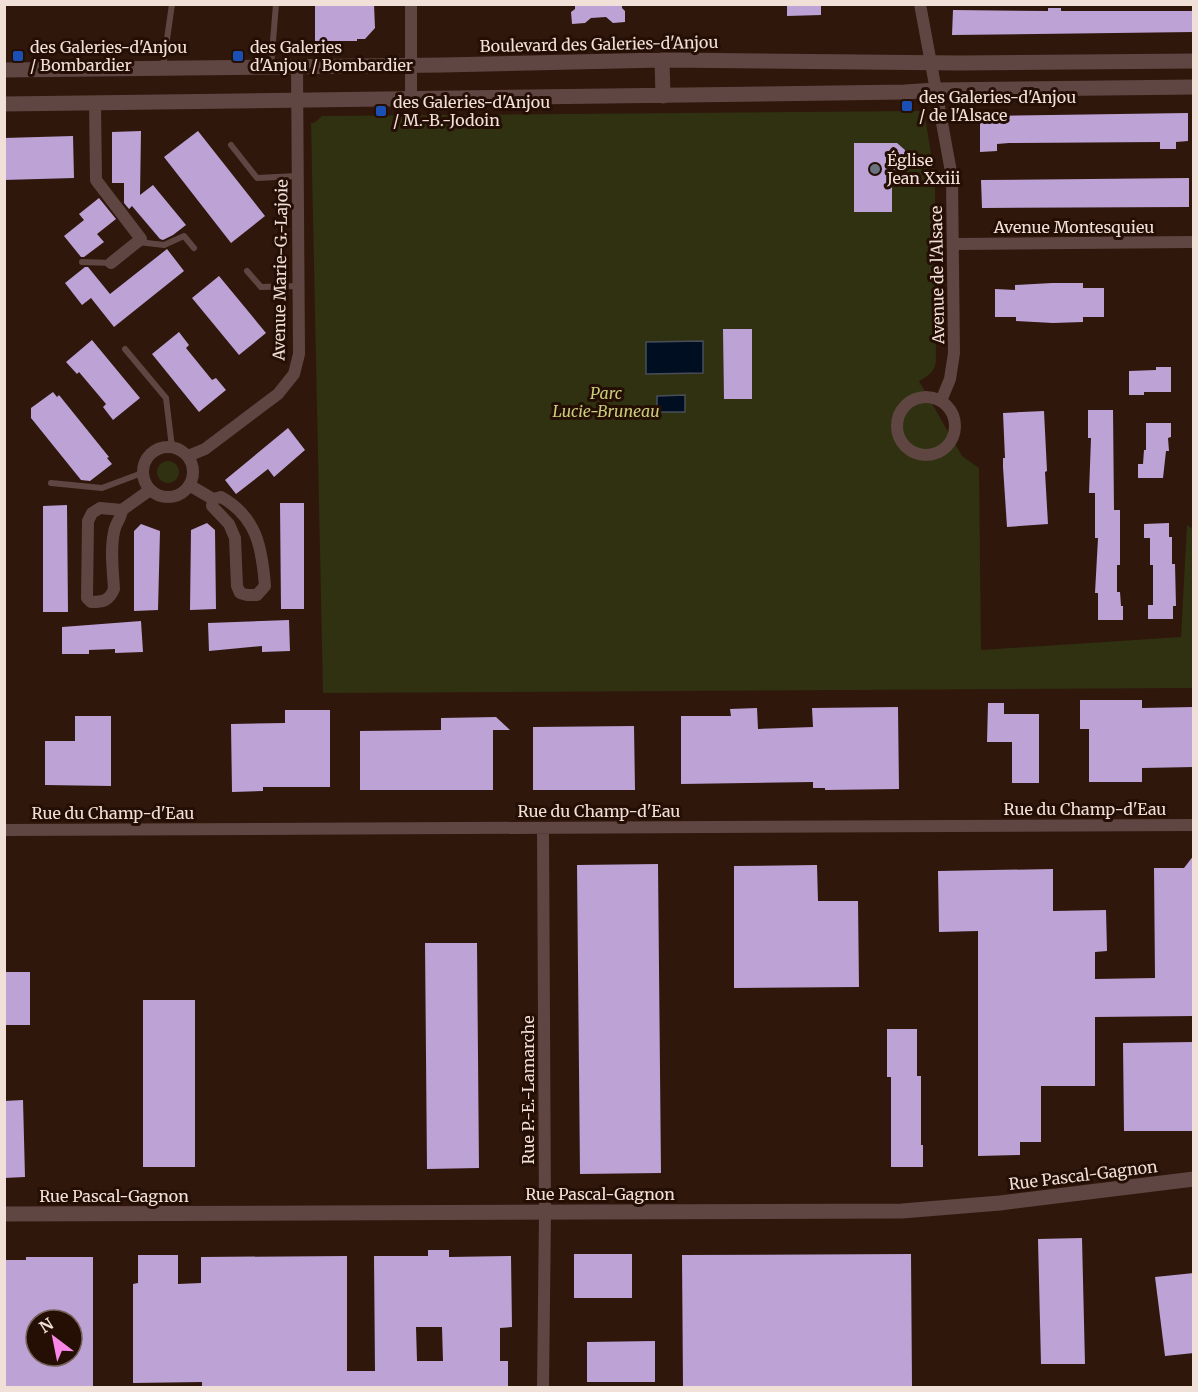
<svg xmlns="http://www.w3.org/2000/svg" width="1198" height="1392" font-family="Merriweather,serif">
<style>
.green{fill:#2f3111}
.water{fill:#000e21;stroke:#484d58;stroke-width:1.5}
.building{fill:#bda2d6;fill-rule:evenodd}
.lines{fill:none;stroke-linecap:round;stroke-linejoin:round}
.service{stroke:#5f4642;stroke-width:6}
.minor{stroke:#5f4642;stroke-width:12}
.tertiary{stroke:#5f4642;stroke-width:15}
.transit-dot{fill:#1a4fb4;stroke:#250e04;stroke-width:2}
.worship-dot{fill:#6b7280;stroke:#250e04;stroke-width:2}
.labels{text-anchor:middle;dominant-baseline:central;stroke-width:6;stroke-linejoin:round;paint-order:stroke}
.street-label{font-size:16px;fill:#f1e0d8;stroke:#250e04}
.poi-label{font-size:16px;fill:#f1e0d8;stroke:#250e04;text-anchor:start}
.park-label{font-size:16px;font-style:italic;fill:#c8ce79;stroke:#250e04}
</style>
<rect width="100%" height="100%" fill="#2f170c"/>
<path class="green" d="M920,111L925,117L935,177L936,361C935,372 928,376 919,381L962,456L979,468L981,650L1181,637L1187,525L1194,530L1193,688L323,693L311,123H314L322,116Z
M157 472a11 11 0 1 1 22 0a11 11 0 1 1-22 0Z"/>
<path class="water" d="M703,341V373L646,374V342Z
M685,395V412H657V396Z"/>
<path class="building" d="M315,4H374L375,28L365,39H357V41H315Z
M575,4H622V8L625,11V22L613,23L606,17L591,18L585,23L572,24L571,12L575,9Z
M787,4H821V15L787,16Z
M1048,8H1061V11H1194V32L952,35L953,10L1048,11Z
M1188,113V141L1176,142V149H1160V142L1009,143L997,144V151L980,152V116Z
M141,131L140,195L153,185L186,225L173,235L163,240L160,239L132,206L129,209L124,203V183H112V132Z
M198,131L265,216L231,243L164,157Z
M73,136L74,178L4,180V138Z
M854,143H897L905,150V157L895,165V178H892V212H854Z
M1189,178V207L982,208L981,180Z
M99,198L116,219L97,234L104,242L84,257H81L64,236L84,220L79,214Z
M167,249L184,271L114,327L91,298L82,305L65,283L85,267H88L110,294Z
M219,276L266,333L239,355L192,298Z
M1052,283H1083V288H1104V317H1083V322L1053,323L1016,321V317H995V289L1015,290V285Z
M723,329H752V399H724Z
M179,332L189,345L186,348L212,380L216,378L226,390L199,412L152,354Z
M92,340L140,398L113,420L103,407L106,404L79,372L77,374L66,362Z
M1156,367H1171V392H1144V395H1129V371L1156,370Z
M53,392L57,397L59,395L109,457L107,458L112,464L90,481L81,480L31,418V408Z
M1088,410H1113L1114,510H1120V565H1117V592H1120L1121,606H1123V620H1098V593H1095L1098,538H1095V493H1089L1091,438H1088Z
M1044,411L1047,471L1045,472L1048,524L1007,527L1003,467V458H1005L1003,413Z
M1146,423H1171V437L1168,438L1169,451H1166L1163,478H1138V464H1143L1144,450H1146Z
M288,428L305,450L274,477L268,469L236,494L225,480Z
M280,503H304V609H281Z
M67,505L68,612H43V506Z
M207,523L215,530L216,609L190,610L191,530Z
M1169,523V537H1172V564H1175L1176,606H1173V619H1148V605H1153V565H1150V538H1144V524Z
M141,524L160,531L158,610L134,611V531Z
M289,620L290,651L262,652V646L209,651L208,623Z
M141,621L143,652L115,653V649L89,650V654H62V627Z
M1080,700H1142V708L1194,707V767L1142,768V782H1089V729H1080Z
M988,703H1004V714H1039V783H1012V742H987Z
M898,707L899,789L825,790V788H813V782L681,784V716H731L730,709L757,708L758,729L813,727L812,708Z
M285,710H330V787H263V791L232,792L231,724L285,723Z
M75,716H111V786L45,785V741H75Z
M496,717L510,730H493V790H360V731L441,730V718Z
M634,726L635,790H533V727Z
M1194,855V1016L1095,1017V1086H1041V1142H1020V1155L978,1156V931L939,932L938,871L1053,869V911L1106,910L1107,951L1095,952V979L1155,978L1154,868H1184Z
M658,864L661,1173L580,1174L577,865Z
M817,865L818,901H858L859,987L734,988V866Z
M425,943H477L479,1168L427,1169Z
M4,972H30V1025H4Z
M143,1000H195V1167H143Z
M887,1029H917V1076H921V1145H923V1167H891V1077H887Z
M1194,1042V1131H1124L1123,1043Z
M23,1100L25,1177L4,1178V1101Z
M1082,1238L1085,1364H1041L1038,1239Z
M428,1250H449V1257L511,1256L512,1327L500,1328V1361H508V1388H202V1382L133,1383V1284L138,1283V1255H178V1284L201,1283V1257L347,1256V1371H375L374,1256H428ZM416,1327H442L443,1361H417Z
M574,1254H632V1298H574Z
M911,1254L912,1386L683,1388L682,1255Z
M26,1257H93V1388H4V1260H26ZM36,1320H72V1356H36Z
M1194,1273V1353L1165,1356L1155,1277Z
M655,1341V1382H587V1342Z"/>
<g class="lines">
<path class="service" d="M271,66L276,4
M163,67L172,4
M231,145L257,178L297,176
M138,242L164,245L184,236L194,248
M82,262L111,263
M247,271L261,287L298,286
M125,349L166,398L172,447
M51,483L102,488L142,473"/>
<path class="minor" d="M920,4L952,177L954,353L950,379L941,401
M411,98V4
M95,102L96,180L141,239L111,263
M954,244L1194,242
M897 426a29 29 0 1 1 58 0a29 29 0 1 1-58 0Z
M143 472a25 25 0 1 1 50 0a25 25 0 1 1-50 0Z
M188,456L205,449L278,394L294,374L299,354L297,66
M189,485L213,499
M221,497C257,517 262,548 265,586L257,595H247L240,593L237,586L235,538L229,524L212,506L213,499Z
M122,510L100,508L92,513L88,521L87,598L91,602C103,602 109,601 114,589C113,571 110,550 114,532C115,524 121,519 122,510L150,490
M543,828L545,1213L543,1388
M4,830L1194,825"/>
<path class="tertiary" d="M662,60L663,96
M4,70L443,65L662,60L959,63L1194,61
M4,104L905,92L936,90L1194,87
M4,1214L902,1211L1000,1203L1194,1179"/>
</g>
<g class="transit-dot">
<rect x="12" y="50" width="12" height="12" rx="3"/>
<rect x="232" y="50" width="12" height="12" rx="3"/>
<rect x="901" y="100" width="12" height="12" rx="3"/>
<rect x="375" y="105" width="12" height="12" rx="3"/>
</g>
<circle class="worship-dot" cx="875" cy="169" r="6"/>
<g class="labels">
<g class="street-label">
<text transform="translate(599 44) rotate(-1)">Boulevard des Galeries-d'Anjou</text>
<text x="1074" y="227">Avenue Montesquieu</text>
<text transform="translate(280 270) rotate(-89)">Avenue Marie-G.-Lajoie</text>
<text transform="translate(937 275) rotate(-91)">Avenue de l'Alsace</text>
<text x="1085" y="809">Rue du Champ-d'Eau</text>
<text x="599" y="811">Rue du Champ-d'Eau</text>
<text x="113" y="813">Rue du Champ-d'Eau</text>
<text transform="translate(528 1090) rotate(-90)">Rue P.-E.-Lamarche</text>
<text transform="translate(1083 1175) rotate(-7)">Rue Pascal-Gagnon</text>
<text x="600" y="1194">Rue Pascal-Gagnon</text>
<text x="114" y="1196">Rue Pascal-Gagnon</text>
</g>
<g class="poi-label">
<text x="30" y="47">des Galeries-d'Anjou<tspan x="30" dy="18">/ Bombardier</tspan></text>
<text x="250" y="47">des Galeries<tspan x="250" dy="18">d'Anjou / Bombardier</tspan></text>
<text x="919" y="97">des Galeries-d'Anjou<tspan x="919" dy="18">/ de l'Alsace</tspan></text>
<text x="393" y="102">des Galeries-d'Anjou<tspan x="393" dy="18">/ M.-B.-Jodoin</tspan></text>
<text x="887" y="160">Église<tspan x="887" dy="18">Jean Xxiii</tspan></text>
</g>
<g class="park-label">
<text x="606" y="393">Parc<tspan x="606" dy="18">Lucie-Bruneau</tspan></text>
</g>
</g>
<rect width="1198" height="1392" fill="none" stroke="#f1e0d8" stroke-width="12"/>
<g transform="translate(54 1338) rotate(328)"><circle r="28" fill="#250e04" stroke="#776259" stroke-width="1.5"/>
<path d="M0-4.5L10 22L0 15L-10 22Z" fill="#f987e8"/>
<text y="-9" font-size="16" font-weight="bold" text-anchor="middle" fill="#f1e0d8">N</text>
</g>
</svg>
